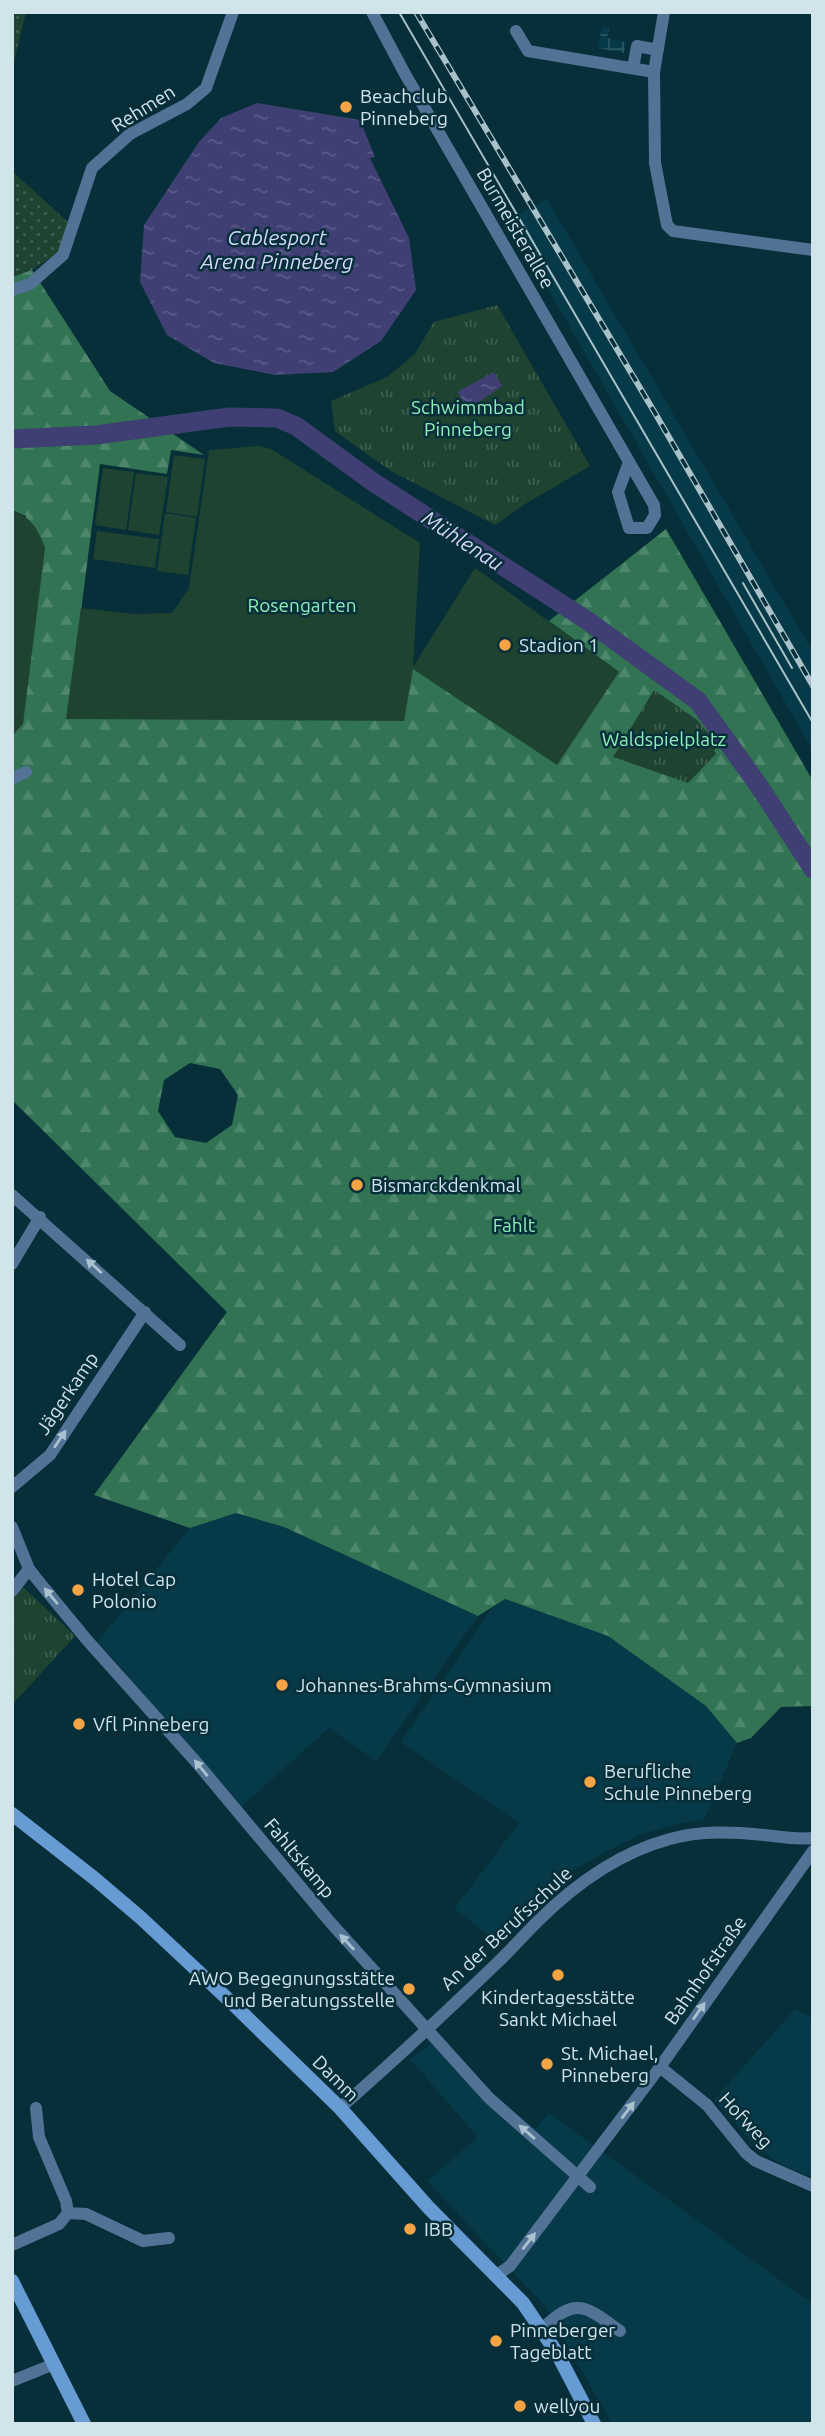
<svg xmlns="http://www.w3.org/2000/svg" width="825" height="2436" font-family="Ubuntu,sans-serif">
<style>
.built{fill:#063a48}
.industrial{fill:url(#industrial-grid)}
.grass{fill:url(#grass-dots)}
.forest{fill:url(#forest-firs);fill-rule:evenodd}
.park{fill:url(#park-tufts)}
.garden{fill:#1e4330}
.water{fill:url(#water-ripples)}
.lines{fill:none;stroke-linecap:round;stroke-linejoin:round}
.river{stroke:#3f3f73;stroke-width:19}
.street{stroke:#527395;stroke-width:12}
.secondary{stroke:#679bd3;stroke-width:14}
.tram{stroke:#a9c1c8;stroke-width:2}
.rail-casing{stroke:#a9c1c8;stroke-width:6}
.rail{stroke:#072f3a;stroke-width:3.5;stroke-dasharray:10;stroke-linecap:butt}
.oneway{fill:#aac2d0}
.poi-dot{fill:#f4a444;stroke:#072f3a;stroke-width:2.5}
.labels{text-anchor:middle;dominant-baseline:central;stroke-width:5;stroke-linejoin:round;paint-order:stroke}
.poi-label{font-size:19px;fill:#d0e4ea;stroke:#072f3a;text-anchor:start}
.street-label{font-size:19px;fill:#d0e4ea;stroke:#072f3a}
.park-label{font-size:19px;fill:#8dedb9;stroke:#072f3a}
.water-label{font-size:21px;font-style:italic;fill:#d4d7f9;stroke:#072f3a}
</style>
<defs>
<pattern id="industrial-grid" width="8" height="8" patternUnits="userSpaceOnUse" patternTransform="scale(1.75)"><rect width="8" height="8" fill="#063a48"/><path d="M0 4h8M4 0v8" fill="none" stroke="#295663"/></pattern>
<pattern id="grass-dots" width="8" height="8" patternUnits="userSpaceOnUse" patternTransform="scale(1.75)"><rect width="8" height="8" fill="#1e4330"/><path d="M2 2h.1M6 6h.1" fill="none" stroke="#3e5e4e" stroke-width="1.8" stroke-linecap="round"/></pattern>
<pattern id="forest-firs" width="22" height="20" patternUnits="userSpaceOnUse" patternTransform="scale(1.75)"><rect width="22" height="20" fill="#317352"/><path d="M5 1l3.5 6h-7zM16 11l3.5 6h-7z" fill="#4e876b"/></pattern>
<pattern id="park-tufts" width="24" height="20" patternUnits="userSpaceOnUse" patternTransform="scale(1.75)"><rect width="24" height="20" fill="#1e4330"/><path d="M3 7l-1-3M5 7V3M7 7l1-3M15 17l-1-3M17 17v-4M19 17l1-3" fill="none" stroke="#3e5e4e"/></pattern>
<pattern id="water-ripples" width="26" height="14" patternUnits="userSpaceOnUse" patternTransform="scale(1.75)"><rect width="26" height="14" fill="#3f3f73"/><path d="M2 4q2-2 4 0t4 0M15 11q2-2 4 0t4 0" fill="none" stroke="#5a5b87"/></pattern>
</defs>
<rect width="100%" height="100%" fill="#072f3a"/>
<path class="built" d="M547,199L813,652V751L508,219Z
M236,1513L284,1527L478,1616L376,1761L329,1728L240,1808L98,1641L190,1528Z
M505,1599L608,1636L706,1706L737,1743L704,1820L678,1824L642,1834L605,1852L556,1880L529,1907L498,1942L454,1909L519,1823L401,1742L493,1606Z
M795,2009L813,2018V2177L784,2166L757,2148L714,2100Z
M442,2036L489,2090L535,2129L549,2113L806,2299L813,2301V2424H612L546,2307L427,2181L478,2137L410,2059Z"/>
<path class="industrial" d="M602,27L609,28L607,38L626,42L624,53L598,48Z"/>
<path class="grass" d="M12,12H26L12,70Z
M12,171L69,223L58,253L32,270L12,277Z"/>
<path class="forest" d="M32,270L110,391L204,455L171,450L167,474L100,464L67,719H135L413,668L619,672L549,621L666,529L813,781V1706L781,1707L751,1738L737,1743L706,1706L608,1636L505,1599L478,1616L284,1527L236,1513L190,1528L94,1495L227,1312L12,1100V736L14,734L26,516L12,510V277ZM190,1063L220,1069L238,1095L232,1125L206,1143L175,1137L158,1111L164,1080Z"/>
<path class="park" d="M497,305L590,466L525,504L495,525L391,471L335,431L331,401L387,377L414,355L434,322Z
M654,690L696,719L718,744L714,750L716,754L688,783L613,757Z
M22,1586L75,1636L12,1705V1599Z"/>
<path class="garden" d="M259,446L271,449L420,543L413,667L475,568L619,672L557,765L413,669L404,721L66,719L81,608L134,614L172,613L189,588L209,450Z
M174,455L205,459L197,517L166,512Z
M103,468L134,472L126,530L95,525Z
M136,473L168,477L159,535L128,530Z
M12,510C32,518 38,529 45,548L23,724L12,736Z
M165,513L196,518L188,575L157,571Z
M97,531L159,539L155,568L93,559Z"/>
<path class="water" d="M257,103L360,120L375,157L370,158L409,238L416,290L381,341L333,372L275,375L214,363L167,335L140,282L144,225L199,142L221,118Z
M494,372L502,386L479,402L476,409L469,410L457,392Z"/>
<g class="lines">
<path class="river" d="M12,439L96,435L229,417L277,418L296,426L373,482L588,621L698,701L759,786L813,869"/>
<path class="street" d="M372,12L405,74L654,505L655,515L647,528H629L618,492L629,462
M516,31L528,51L654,72L655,163L667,225L673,231L813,250
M633,68L637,46L658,50
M654,72L664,12
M12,290L30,284L63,255L92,168L130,134L187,104L206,88L233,12
M12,779L26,772
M12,1195L180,1345
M12,1264L40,1217
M12,1487L50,1455L145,1312
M12,1527L29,1569L36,1578L87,1640L197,1763L330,1922L489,2098L590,2187
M12,1591L29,1569
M660,2067L707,2105L746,2153L756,2161L813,2186
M340,2108C393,2062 445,2013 496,1964C510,1951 523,1936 537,1922C575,1884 618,1853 670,1839C701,1830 734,1832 765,1835C781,1837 797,1840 813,1838
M68,2213L86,2214L143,2241L169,2238
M12,2245L59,2224L68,2213L66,2201L39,2137L36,2108
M497,2275L510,2266L660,2067L813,1851
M542,2329C576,2296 585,2306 620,2331
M12,2381L54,2364"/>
<path class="secondary" d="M12,1814L94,1878L141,1918L232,2003L340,2108L428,2207L523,2303L557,2353L594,2424
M12,2281L84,2424"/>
<path class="tram" d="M399,12L813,723
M743,583L792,668"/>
<g class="rail-casing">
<path id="rail" d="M416,12L655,413L813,686"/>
</g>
<use href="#rail" class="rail"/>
</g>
<defs><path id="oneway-solid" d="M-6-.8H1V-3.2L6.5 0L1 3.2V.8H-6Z" transform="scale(1.75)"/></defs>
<g class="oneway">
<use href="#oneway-solid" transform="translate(94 1266) rotate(-138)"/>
<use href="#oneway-solid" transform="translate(60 1439) rotate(-56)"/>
<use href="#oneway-solid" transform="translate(51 1596) rotate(-130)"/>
<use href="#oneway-solid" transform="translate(201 1768) rotate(-129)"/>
<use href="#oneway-solid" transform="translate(347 1942) rotate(-133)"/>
<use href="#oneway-solid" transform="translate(699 2011) rotate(-55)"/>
<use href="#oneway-solid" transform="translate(628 2110) rotate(-53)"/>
<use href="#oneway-solid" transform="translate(527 2132) rotate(-139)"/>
<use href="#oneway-solid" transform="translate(529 2241) rotate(-52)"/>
</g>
<g class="poi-dot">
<circle cx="346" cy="107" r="7"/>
<circle cx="505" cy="645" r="7"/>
<circle cx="357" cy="1185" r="7"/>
<circle cx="78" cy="1590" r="7"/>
<circle cx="282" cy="1685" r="7"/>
<circle cx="79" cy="1724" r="7"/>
<circle cx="590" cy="1782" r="7"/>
<circle cx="558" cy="1975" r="7"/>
<circle cx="409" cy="1989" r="7"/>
<circle cx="547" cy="2064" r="7"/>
<circle cx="410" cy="2229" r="7"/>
<circle cx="496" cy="2341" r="7"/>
<circle cx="520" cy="2406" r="7"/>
</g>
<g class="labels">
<g class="poi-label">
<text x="360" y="96">Beachclub<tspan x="360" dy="22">Pinneberg</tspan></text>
<text x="519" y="645">Stadion 1</text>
<text x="371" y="1185">Bismarckdenkmal</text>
<text x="92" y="1579">Hotel Cap<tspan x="92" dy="22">Polonio</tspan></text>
<text x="296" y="1685">Johannes-Brahms-Gymnasium</text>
<text x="93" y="1724">Vfl Pinneberg</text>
<text x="604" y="1771">Berufliche<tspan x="604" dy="22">Schule Pinneberg</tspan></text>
<text x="395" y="1978" text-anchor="end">AWO Begegnungsstätte<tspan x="395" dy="22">und Beratungsstelle</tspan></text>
<text x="558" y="1997" text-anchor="middle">Kindertagesstätte<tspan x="558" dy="22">Sankt Michael</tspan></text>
<text x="561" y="2053">St. Michael,<tspan x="561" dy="22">Pinneberg</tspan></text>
<text x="424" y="2229">IBB</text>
<text x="510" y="2330">Pinneberger<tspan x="510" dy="22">Tageblatt</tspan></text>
<text x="534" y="2406">wellyou</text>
</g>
<g class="street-label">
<text transform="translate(143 108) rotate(-32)">Rehmen</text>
<text transform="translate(516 228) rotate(60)">Burmeisterallee</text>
<text transform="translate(67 1393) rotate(-56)">Jägerkamp</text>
<text transform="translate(300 1858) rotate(50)">Fahltskamp</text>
<text transform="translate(506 1928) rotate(-43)">An der Berufsschule</text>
<text transform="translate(705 1970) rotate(-55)">Bahnhofstraße</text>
<text transform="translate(336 2078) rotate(45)">Damm</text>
<text transform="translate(746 2120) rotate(47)">Hofweg</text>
</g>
<g class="park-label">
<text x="468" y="407">Schwimmbad<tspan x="468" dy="22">Pinneberg</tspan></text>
<text x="302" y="605">Rosengarten</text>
<text x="664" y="739">Waldspielplatz</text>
<text x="514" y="1225">Fahlt</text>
</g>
<g class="water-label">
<text x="277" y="237">Cablesport<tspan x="277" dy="24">Arena Pinneberg</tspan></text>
<text transform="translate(463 540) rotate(33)">Mühlenau</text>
</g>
</g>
<rect width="825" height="2436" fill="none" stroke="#d0e4ea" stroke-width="28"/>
</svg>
